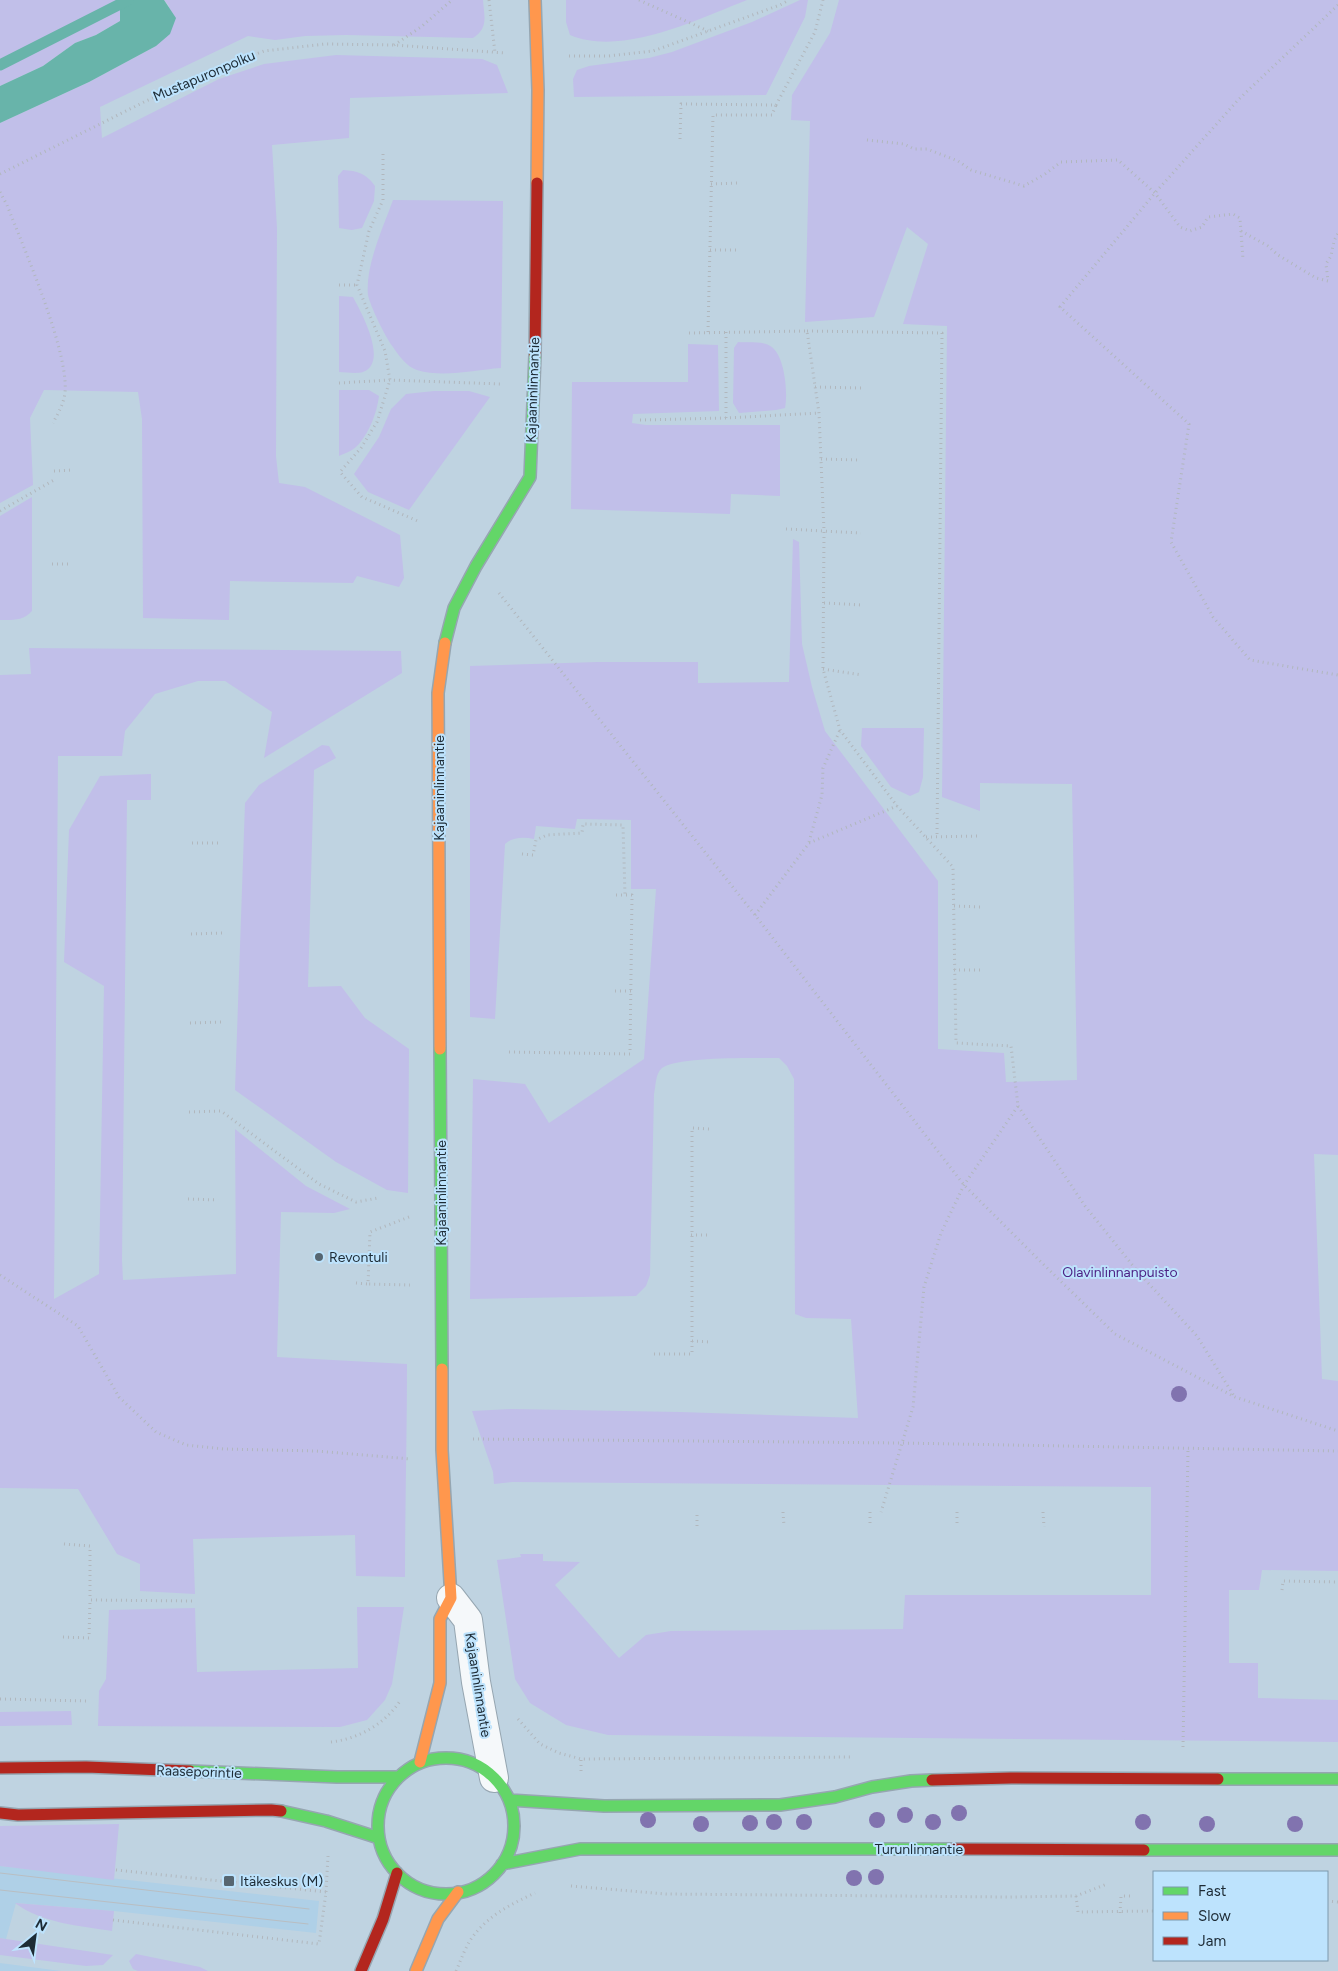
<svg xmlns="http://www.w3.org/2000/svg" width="1338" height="1971" font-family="Figtree,sans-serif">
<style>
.built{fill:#afd0e7}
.green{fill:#c1bfe9}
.water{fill:#68b4aa}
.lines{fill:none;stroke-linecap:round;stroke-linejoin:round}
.stream{stroke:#68b4aa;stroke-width:11}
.street-casing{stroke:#96a6b1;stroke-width:30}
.fast-casing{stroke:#96a6b1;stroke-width:14}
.slow-casing{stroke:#96a6b1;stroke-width:14}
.jam-casing{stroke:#96a6b1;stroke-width:14}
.path{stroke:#b1b7bd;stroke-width:3;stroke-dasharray:1 4;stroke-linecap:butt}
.street{stroke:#f5f8fa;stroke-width:28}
.fast{stroke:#63d668;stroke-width:11}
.slow{stroke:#ff974d;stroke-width:11}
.jam{stroke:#b3261e;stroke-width:11}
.tram{stroke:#b9bec2;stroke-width:1}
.tree{fill:#8173af}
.poi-dot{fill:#566671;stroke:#bde3fd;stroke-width:2}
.labels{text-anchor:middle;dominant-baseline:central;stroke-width:4;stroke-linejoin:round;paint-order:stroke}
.street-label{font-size:14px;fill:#1d2b35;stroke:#bde3fd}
.poi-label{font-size:14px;fill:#1d2b35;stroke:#bde3fd;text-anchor:start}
.park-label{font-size:14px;fill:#4e2486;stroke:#bde3fd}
</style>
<rect width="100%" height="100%" fill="#bfd3e1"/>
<path class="built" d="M0,1866L319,1901L316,1933L114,1911L16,1903L6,1939L0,1938Z
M0,1963L61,1971H0Z"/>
<path class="green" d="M0,0H128L121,5L120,21L96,35L75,43L43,66L0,86Z
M164,0H483C484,16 489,28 473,38L346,35L305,36L275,40L248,36L100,107L102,138L219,79L264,64L336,55L482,59L497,65L508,93L350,98L349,138L272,145L277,228L276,456L279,483L305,487L400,535L404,578L399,587L357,576L353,583L230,581L229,620L143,618L142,419L138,392L44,390L30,418L33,485L0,503V123L89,82L156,46L169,6Z
M566,0H747C698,19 622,57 570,35L566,22Z
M800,0H808L805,17L766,95L574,97L573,79L577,70L589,66L649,58L672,52L752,22Z
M839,0H1338V1155L1314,1154L1322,1379L1338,1381V1571L1262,1570L1259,1590H1229V1663H1258V1698L1338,1700V1742L608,1735L566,1725L530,1703L515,1679L497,1560L521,1557L520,1554H543V1561L580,1562L555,1585L619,1658L646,1635L671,1631L903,1629L905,1595H1151V1487L512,1482L494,1484L493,1472L472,1411L512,1409L680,1412L858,1418L851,1319L806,1318L795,1314L794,1079L787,1066L779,1058C757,1058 678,1056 662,1068C655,1074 656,1086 654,1094L650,1275L646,1286L636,1296L470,1299L473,1079L525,1084L549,1123L644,1059L656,889H631V820L577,819L575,829L536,826L534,839C523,837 513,837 505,844L495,1019L470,1017V666L598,662H698V683L789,682L793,539L799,542L802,644L812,687L825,731L938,881V1049L1004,1053L1006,1082L1077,1080L1072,784L980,783V811L942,797L947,326L903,324L928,244L907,227L874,317L805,322L810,121L791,120L792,95L830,33Z
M343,170C357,171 366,173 375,186L374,201L362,228L352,230L339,228L338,176Z
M393,200L503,201L501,368C474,370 443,378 417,370C407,367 399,356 393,347C386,338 370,306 368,295C365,266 383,228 393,200Z
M339,296L353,297C361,312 389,362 363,372C356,374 346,372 339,372Z
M738,342C748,343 765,340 773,348C785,359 788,393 785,408L776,410L739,413L733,403L734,348Z
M688,344L718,345L719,411L633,414L632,423L646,425H780V496L731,494L730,514L571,509L572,382H688Z
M339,390H369L379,396C377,412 370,431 359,444C354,450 346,453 339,456Z
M434,391H469L490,397L409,510L368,492L354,474L379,437L391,409L406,394Z
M32,497V611C23,621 13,620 0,620V516Z
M29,648L401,651L402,673L264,758L272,712L225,681H198L155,694L125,731L122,756H58L54,1299L99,1274L104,986L64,962L69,830L100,776L151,774V800H127L122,1260L123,1280L236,1274L235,1129L306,1186L350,1209L334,1213L281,1212L277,1357L407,1364C407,1435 405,1506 405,1577L356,1576L355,1535L193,1539L195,1594L140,1591V1564L117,1554L78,1489L0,1488V675L31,674Z
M862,728H924L923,777L919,792L910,796L891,787L861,746Z
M322,745L329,746L336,758L314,770L308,987L341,986L365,1018L409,1049L408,1193L387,1190L336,1162L235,1090L245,803L259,785Z
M357,1607H404L392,1684L385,1700L367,1720L340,1727L98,1726L99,1691L106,1679L109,1610L195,1608L197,1672L358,1668Z
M71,1711L72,1725L0,1726V1712Z
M119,1824L114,1880L0,1866V1826Z
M15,1903L114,1911L112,1931C80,1926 41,1923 15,1903Z
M0,1938L6,1939L113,1955L103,1965L86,1966L0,1955Z
M136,1954L200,1967L208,1971H138L133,1969L129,1961Z"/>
<path class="water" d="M128,0H164L176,18L170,34L156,46L89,82L0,123V86L43,66L75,43L96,35L120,21V5Z"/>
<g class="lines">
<path class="stream" d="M0,65L128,0"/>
<g class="street-casing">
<path id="street" d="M451,1598L468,1620L476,1682L494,1778"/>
</g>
<g class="fast-casing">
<path id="fast" d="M445,643L454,608L476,566L530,477L535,355
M440,1049L442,1369
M378 1826a68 68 0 1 1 136 0a68 68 0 1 1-136 0Z
M190,1771L337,1777H398
M1218,1779H1338
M509,1800L604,1806L780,1805L835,1797L872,1787L911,1781L932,1780
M281,1811L326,1821L379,1838
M1144,1850H1338
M502,1864L580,1849H950"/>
</g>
<g class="slow-casing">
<path id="slow" d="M535,0L538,90L537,183
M440,1049L438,693L445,643
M420,1762L440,1683V1619L451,1598L442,1450V1369
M416,1971L438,1919L458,1892"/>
</g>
<g class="jam-casing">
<path id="jam" d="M535,355L537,183
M0,1768L86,1767L190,1771
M932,1780L1011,1778L1218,1779
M0,1813L18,1815L271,1810L281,1811
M950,1849L1144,1850
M361,1971L383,1919L397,1873"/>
</g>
<path class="path" d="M489,0L495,53
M639,0L708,31
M1338,5L1238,100L1155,193L1060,307L1189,424L1171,542L1213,617L1250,660L1338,675
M394,45L421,27L452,0
M569,56H608L653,51L780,5L789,0
M680,139L681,104L776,105L815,32L823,0
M867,140L904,144L914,149H927L958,161L971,170L1024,186L1045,174L1061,162L1118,160L1155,193L1180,227L1190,231L1202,227L1208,217L1233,214L1240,218L1243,259
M383,154V200L369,231L357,285L385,351L390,380L377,422L361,448L340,472L362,497L420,522
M0,174L146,101L214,70L264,51L325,44L394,45L505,53
M711,184L738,183
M0,192L7,205C22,244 74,362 64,398C62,407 57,415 53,423
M1241,231L1268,246L1278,255L1316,278L1328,281L1326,264L1331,256L1334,241L1338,233
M710,250H737
M339,285H357
M807,331L942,333L937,836
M708,332L713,115H772L776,105
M726,332V418L819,413
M689,333L807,331L819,413L824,531L823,669L840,730L897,806L953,867L956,1043L1011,1046L1018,1106L964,1185L941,1233L924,1287L913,1407L881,1512
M339,383L390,380L501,384
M815,387L861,388
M640,420L726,418
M821,459L861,460
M54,471L72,470
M0,511L54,480
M786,529L861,533
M52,564H72
M499,593L755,915L964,1185L1040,1261L1115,1334L1235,1397L1338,1431
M824,603L862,605
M823,669L862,675
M926,837L980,836
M809,842L822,795L823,768L840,730
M192,843H222
M522,854L533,855L536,840L547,835L582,833L583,824L623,825L625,895
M954,906L981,907
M755,915L809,843L897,806
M191,934L222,933
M954,970H981
M615,991H631
M190,1023L222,1022
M509,1052L630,1054L632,895H615
M1018,1106L1085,1206L1138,1272L1197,1336L1234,1396
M189,1112L221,1111L319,1184L356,1202L378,1198
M188,1199L218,1200
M409,1217L370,1232L368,1284L410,1285
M691,1235H710
M0,1275L78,1326L119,1397L156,1432L186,1445L224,1449L316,1451L411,1459
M356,1283L368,1284
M692,1341L710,1342
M654,1354H692V1128L710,1129
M473,1439L901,1443L1338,1451
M783,1512L784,1526
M870,1512V1526
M957,1512V1526
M1043,1512L1044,1527
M697,1526V1513
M64,1544L90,1546V1600
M1282,1590L1283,1581L1338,1582
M63,1637L89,1638L90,1600L195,1601
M0,1699L87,1701
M518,1719L540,1744L559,1753L581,1759L852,1757
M331,1742C358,1739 385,1724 400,1701
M1183,1747L1188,1448
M581,1771V1759
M116,1870L326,1892
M571,1886L666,1894L1009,1897L1076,1896L1107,1884
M1076,1896L1078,1912L1154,1911
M1327,1901L1338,1902
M1120,1913L1121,1896H1130
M113,1920L319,1944L326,1892L328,1856
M456,1971C461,1960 465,1948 471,1939C487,1916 511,1904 535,1893"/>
<use href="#street" class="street"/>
<use href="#fast" class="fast"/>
<use href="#slow" class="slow"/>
<use href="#jam" class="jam"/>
<path class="tram" d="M0,1873L309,1909
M0,1890L308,1924"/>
</g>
<g class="tree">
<circle cx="1179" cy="1394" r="8"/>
<circle cx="959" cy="1813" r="8"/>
<circle cx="905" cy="1815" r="8"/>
<circle cx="648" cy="1820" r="8"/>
<circle cx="877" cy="1820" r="8"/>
<circle cx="774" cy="1822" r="8"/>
<circle cx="804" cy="1822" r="8"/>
<circle cx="933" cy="1822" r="8"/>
<circle cx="1143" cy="1822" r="8"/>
<circle cx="750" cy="1823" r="8"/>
<circle cx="701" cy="1824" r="8"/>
<circle cx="1207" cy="1824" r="8"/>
<circle cx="1295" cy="1824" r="8"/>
<circle cx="876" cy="1877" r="8"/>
<circle cx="854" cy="1878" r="8"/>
</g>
<g class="poi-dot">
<circle cx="319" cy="1257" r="5"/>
<rect x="223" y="1875" width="12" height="12" rx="2.5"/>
</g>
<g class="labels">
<g class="street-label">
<text transform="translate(204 76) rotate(-23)">Mustapuronpolku</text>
<text transform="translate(533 390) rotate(-88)">Kajaaninlinnantie</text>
<text transform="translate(439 788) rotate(-90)">Kajaaninlinnantie</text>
<text transform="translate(441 1193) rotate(-90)">Kajaaninlinnantie</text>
<text transform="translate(478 1685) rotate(81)">Kajaaninlinnantie</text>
<text transform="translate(199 1772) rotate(2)">Raaseporintie</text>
<text x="919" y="1849">Turunlinnantie</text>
</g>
<g class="poi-label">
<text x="329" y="1257">Revontuli</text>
<text x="240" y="1881">Itäkeskus (M)</text>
</g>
<g class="park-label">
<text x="1120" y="1272">Olavinlinnanpuisto</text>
</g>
</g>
<rect x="1153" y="1871" width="175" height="90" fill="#bde3fd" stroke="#7d99ad"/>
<rect x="1163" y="1887" width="25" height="8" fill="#63d668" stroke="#7d99ad"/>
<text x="1198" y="1896" font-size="15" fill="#1d2b35">Fast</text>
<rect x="1163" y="1912" width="25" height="8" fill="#ff974d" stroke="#7d99ad"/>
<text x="1198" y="1921" font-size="15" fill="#1d2b35">Slow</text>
<rect x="1163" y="1937" width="25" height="8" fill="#b3261e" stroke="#7d99ad"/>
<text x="1198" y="1946" font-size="15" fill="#1d2b35">Jam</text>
<g transform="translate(35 1936) rotate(29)" stroke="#bde3fd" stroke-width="4" paint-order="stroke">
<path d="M0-4L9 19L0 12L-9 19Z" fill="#1d2b35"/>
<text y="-8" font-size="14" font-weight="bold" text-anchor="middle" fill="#1d2b35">N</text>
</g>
</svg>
